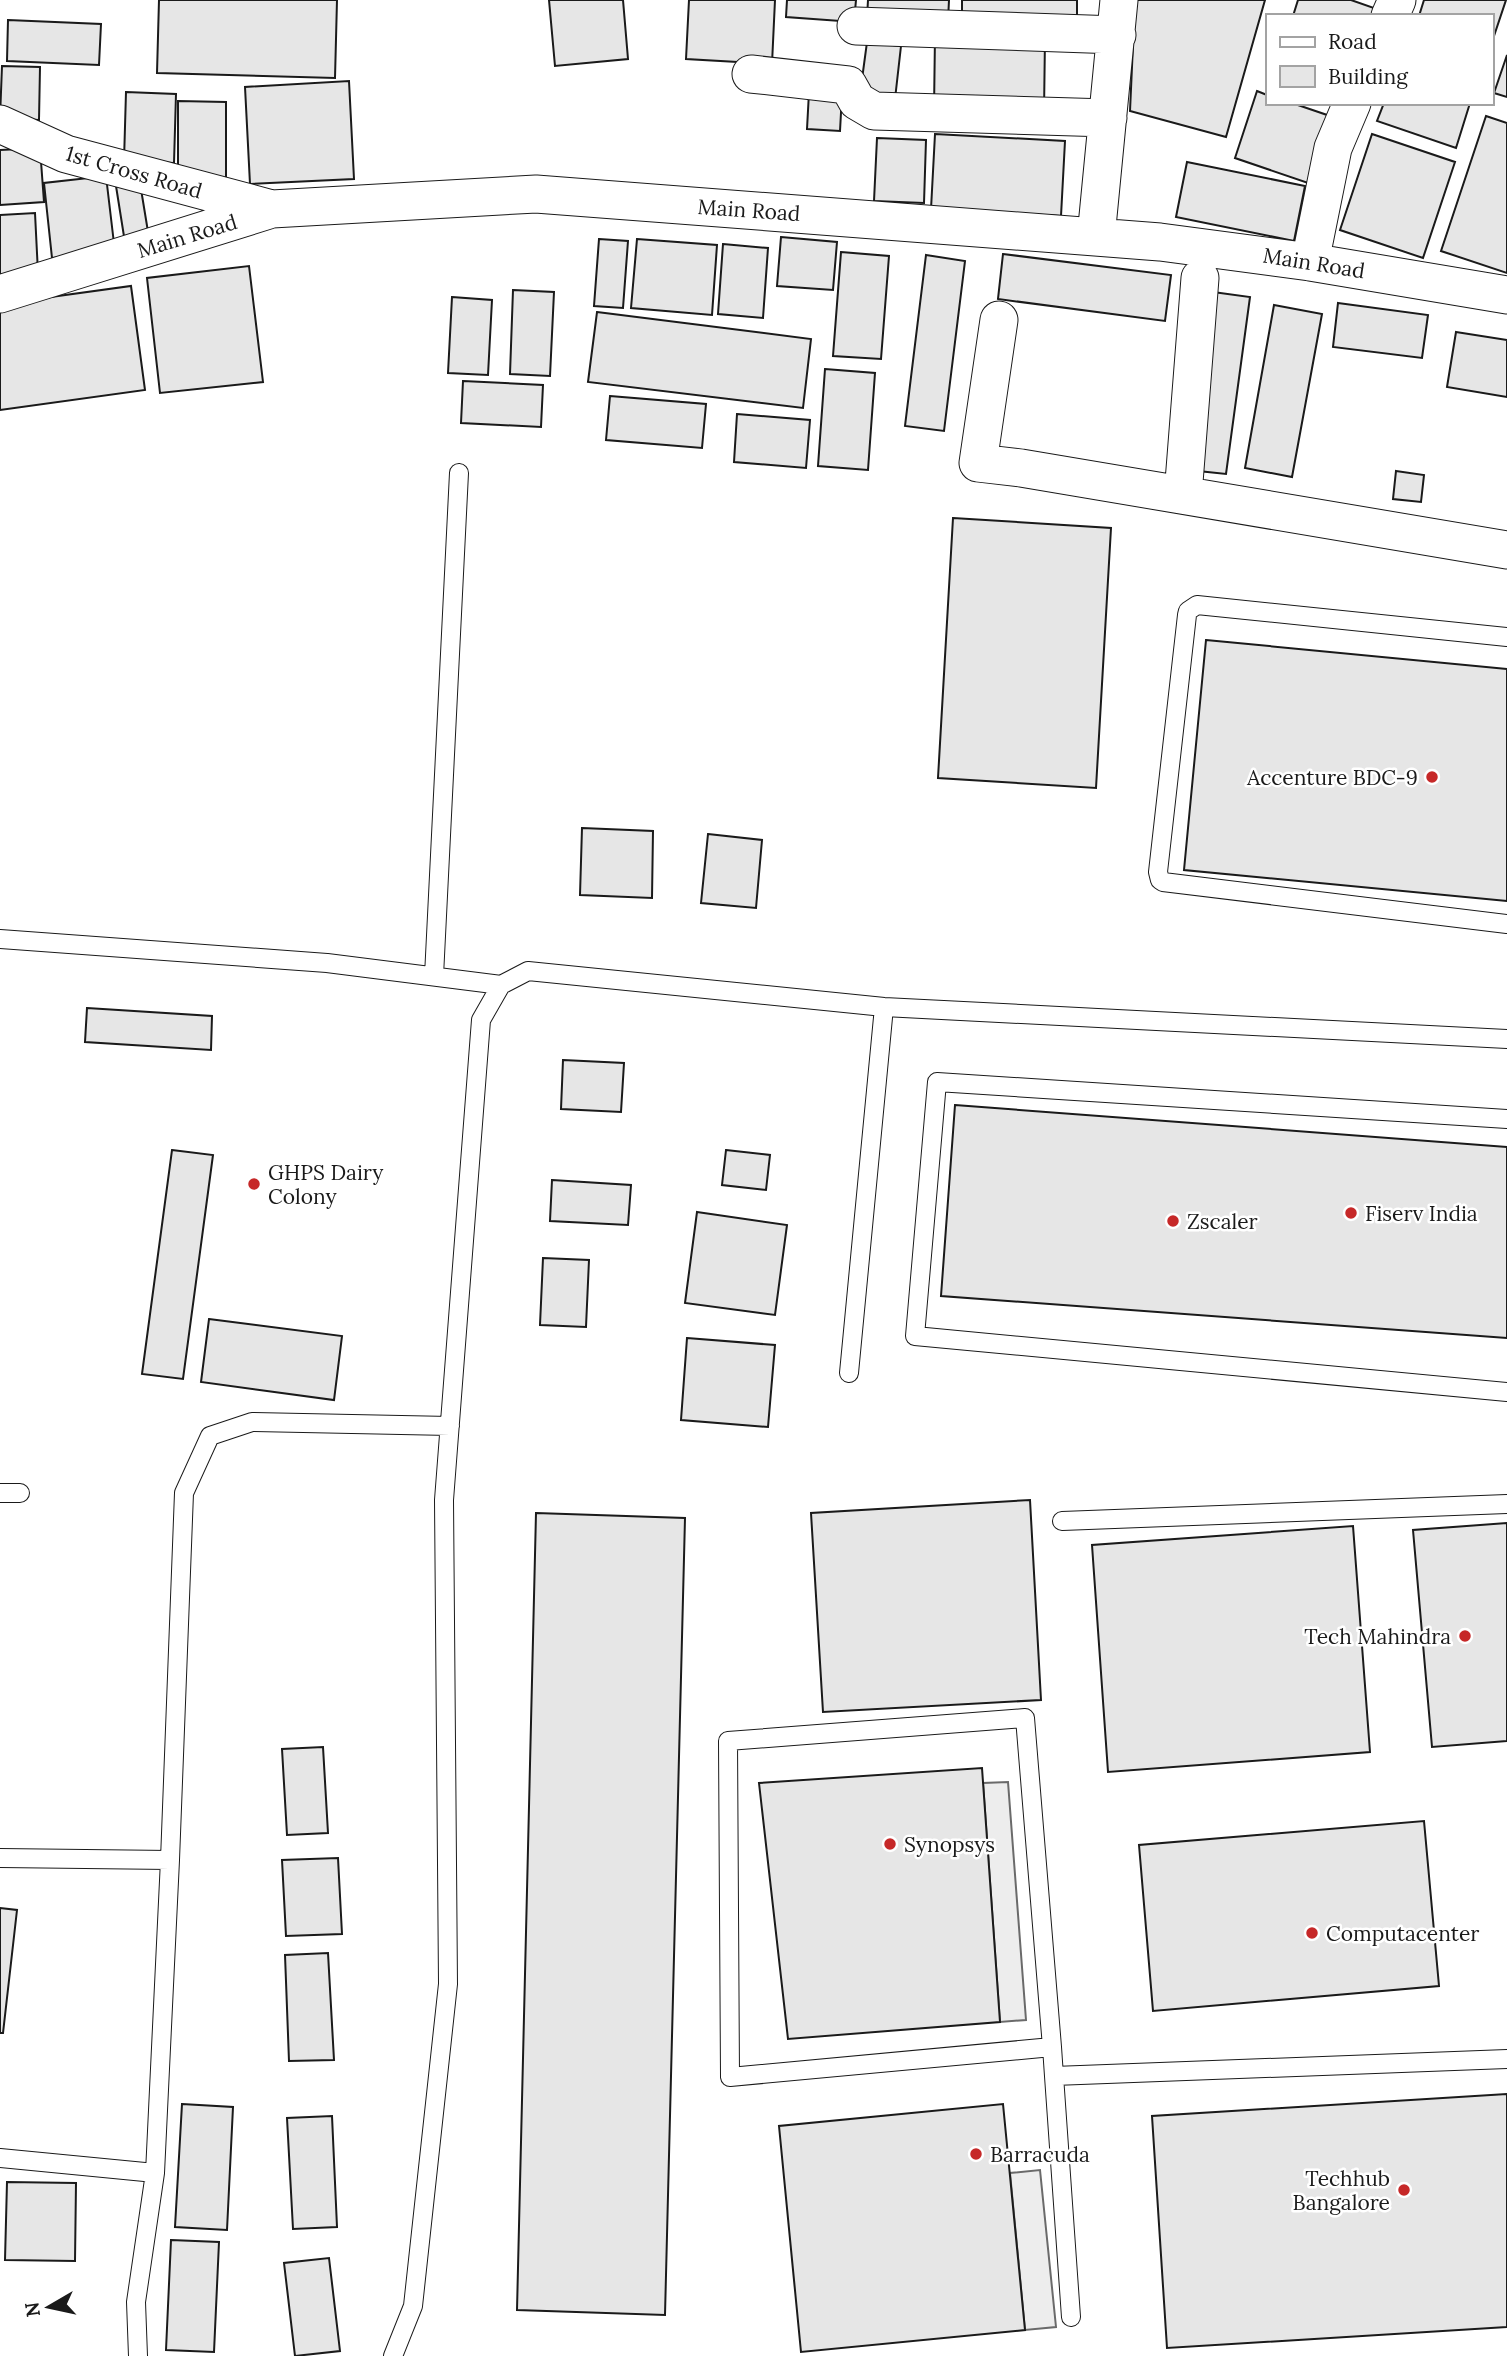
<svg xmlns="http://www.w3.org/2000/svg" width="1507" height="2356" font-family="Lora,serif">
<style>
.parking{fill:#ededed;stroke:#6a6a6a;stroke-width:2}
.building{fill:#e6e6e6;stroke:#1a1a1a;stroke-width:2}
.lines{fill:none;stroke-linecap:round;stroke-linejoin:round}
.lane-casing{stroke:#1a1a1a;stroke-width:20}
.street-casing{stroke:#1a1a1a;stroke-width:39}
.lane{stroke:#fff;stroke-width:18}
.street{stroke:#fff;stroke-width:37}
.poi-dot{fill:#c62828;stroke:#fff;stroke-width:2.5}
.labels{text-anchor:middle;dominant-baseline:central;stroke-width:5;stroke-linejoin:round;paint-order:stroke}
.street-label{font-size:21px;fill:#1a1a1a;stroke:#fff}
.poi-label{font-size:21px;fill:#1a1a1a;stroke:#fff;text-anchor:start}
</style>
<rect width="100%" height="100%" fill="#fff"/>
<path class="parking" d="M1008,1782L1026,2020L1000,2022L983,1783Z
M1040,2170L1056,2327L1025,2330L1010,2173Z"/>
<path class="building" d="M159,0H337L335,78L157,73Z
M549,0H623L628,59L555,66Z
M689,0H775L772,64L686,59Z
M787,0H856L854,22L786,17Z
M868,0H949L948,21L867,18Z
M962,0H1077V27L962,23Z
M1135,0H1265L1226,137L1130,111Z
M1298,0H1351L1374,8L1371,16H1293Z
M1424,0H1506L1491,45V16H1419Z
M8,20L101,24L99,65L7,61Z
M935,35L1045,37L1044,112L934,110Z
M867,42L901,46L895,99L860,94Z
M1507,55V97L1494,93Z
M2,66L40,67L39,120L0,118Z
M349,81L354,179L250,184L245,87Z
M1257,91L1267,95V103H1292L1333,117L1311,184L1235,158Z
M126,92L176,94L174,163L124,161Z
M809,92L842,94L840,131L807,129Z
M178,101L226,102V181H178Z
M1384,103H1470L1456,148L1377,121Z
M1486,116L1507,123V273L1441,251Z
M935,134L1065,141L1061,216L931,209Z
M1372,134L1455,162L1423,258L1340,230Z
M877,138L926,140L924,203L874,201Z
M40,148L44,202L0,205V150Z
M1187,162L1305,186L1294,241L1176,217Z
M106,176L115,252L52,258L44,183Z
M140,183L150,244L126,249L116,186Z
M35,213L38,273L0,275V215Z
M781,237L837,242L833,290L777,286Z
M599,239L628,241L623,308L594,306Z
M637,239L717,245L712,315L631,308Z
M723,244L768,248L763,318L718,314Z
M841,252L889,256L881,359L833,356Z
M1003,254L1171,275L1165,321L998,299Z
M926,255L965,261L944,431L905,426Z
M249,266L263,382L160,393L147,278Z
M131,286L145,390L0,410V304Z
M513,290L554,292L550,376L510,374Z
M1213,292L1250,297L1226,474L1189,470Z
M452,297L492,300L488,375L448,373Z
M1338,303L1428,315L1422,358L1333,347Z
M1274,305L1322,314L1292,477L1245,468Z
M597,312L811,339L803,408L588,382Z
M1456,332L1507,340V397L1447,387Z
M825,369L875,373L868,470L818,466Z
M463,381L543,385L541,427L461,423Z
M610,396L706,404L702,448L606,440Z
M737,414L810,420L806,468L734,462Z
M1396,471L1424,475L1421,502L1393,499Z
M953,518L1111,528L1096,788L938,778Z
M1206,640L1507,669V901L1184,870Z
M582,828L653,831L652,898L580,895Z
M708,834L762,840L756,908L701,903Z
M87,1008L212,1016L211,1050L85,1042Z
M563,1060L624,1063L621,1112L561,1109Z
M955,1105L1507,1147V1338L941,1296Z
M172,1150L213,1155L183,1379L142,1374Z
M726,1150L770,1155L766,1190L722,1185Z
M552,1180L631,1185L628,1225L550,1221Z
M697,1212L787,1225L775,1315L685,1303Z
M543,1258L589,1260L586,1327L540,1325Z
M209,1319L342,1336L334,1400L201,1382Z
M687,1338L775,1345L768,1427L681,1420Z
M1030,1500L1041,1700L823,1712L811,1513Z
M536,1513L685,1518L665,2315L517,2310Z
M1507,1523V1741L1432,1747L1413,1530Z
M1353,1526L1370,1752L1108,1772L1092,1545Z
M323,1747L328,1833L287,1835L282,1749Z
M982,1768L1000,2022L788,2039L759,1783Z
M1424,1821L1439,1986L1153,2011L1139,1845Z
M338,1858L342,1934L286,1936L282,1860Z
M0,1908L17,1910L3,2033H0Z
M328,1953L334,2060L289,2061L285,1955Z
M1507,2094V2327L1167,2348L1152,2116Z
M182,2104L233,2107L227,2230L175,2227Z
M1003,2104L1025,2330L801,2352L779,2126Z
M332,2116L337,2227L293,2229L287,2118Z
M7,2182L76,2183L75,2261L5,2260Z
M171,2240L219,2242L214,2352L166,2350Z
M329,2258L340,2351L295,2356L284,2263Z"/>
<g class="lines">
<g class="lane-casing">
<path id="lane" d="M1507,637L1197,605L1188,611L1187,615L1158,872L1160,880L1163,882L1507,924
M0,939L327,963L501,985
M434,976L459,473
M1507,1119L937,1082L915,1336L1507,1392
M849,1373L884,1007
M0,1493H20
M1062,1521L1507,1504
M0,1858L170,1860
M1052,2047L730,2077L728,1741L1025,1718L1052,2047L1054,2076
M0,2158L155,2173L136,2302L138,2356
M155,2173L170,1860L184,1493L210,1436L252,1422L450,1426
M1071,2317L1054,2076L1507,2059
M393,2356L413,2306L448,1984L444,1500L481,1020L501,985L528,971L884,1007L1507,1039"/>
</g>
<g class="street-casing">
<path id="street" d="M1390,16L1397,0
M856,26L1117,35
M751,74L848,85L857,101L874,111L1108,118
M0,124L66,154L272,209
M1096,237L1119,0
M1310,262L1333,148L1352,103
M0,294L272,209L536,194L1160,242L1310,262L1507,295
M999,320L978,463L1021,468L1507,550
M1183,495L1200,278"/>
</g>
<use href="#lane" class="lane"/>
<use href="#street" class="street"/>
</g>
<g class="poi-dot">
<circle cx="1432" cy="777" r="7"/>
<circle cx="254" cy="1184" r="7"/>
<circle cx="1351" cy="1213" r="7"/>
<circle cx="1173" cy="1221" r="7"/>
<circle cx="1465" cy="1636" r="7"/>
<circle cx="890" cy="1844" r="7"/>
<circle cx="1312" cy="1933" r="7"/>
<circle cx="976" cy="2154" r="7"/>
<circle cx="1404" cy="2190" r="7"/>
</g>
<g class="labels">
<g class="street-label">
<text transform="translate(134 172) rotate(16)">1st Cross Road</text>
<text transform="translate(749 210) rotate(4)">Main Road</text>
<text transform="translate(187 236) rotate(-17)">Main Road</text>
<text transform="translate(1314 263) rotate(9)">Main Road</text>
</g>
<g class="poi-label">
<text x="1418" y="777" text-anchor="end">Accenture BDC-9</text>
<text x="268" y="1172">GHPS Dairy<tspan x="268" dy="24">Colony</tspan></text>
<text x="1365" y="1213">Fiserv India</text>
<text x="1187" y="1221">Zscaler</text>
<text x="1451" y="1636" text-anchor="end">Tech Mahindra</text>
<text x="904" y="1844">Synopsys</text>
<text x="1326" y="1933">Computacenter</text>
<text x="990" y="2154">Barracuda</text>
<text x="1390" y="2178" text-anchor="end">Techhub<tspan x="1390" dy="24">Bangalore</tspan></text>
</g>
</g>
<rect x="1266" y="14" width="228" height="91" fill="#ffffff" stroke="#a3a3a3" stroke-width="2"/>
<rect x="1280" y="37" width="35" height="10" fill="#ffffff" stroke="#a3a3a3" stroke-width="2"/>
<text x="1328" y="49" font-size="21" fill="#1a1a1a">Road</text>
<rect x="1280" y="66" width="35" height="21" fill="#e6e6e6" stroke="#a3a3a3" stroke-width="2"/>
<text x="1328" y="84" font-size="21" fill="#1a1a1a">Building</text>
<g transform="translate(49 2307) rotate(261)" stroke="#ffffff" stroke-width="5" paint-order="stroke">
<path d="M0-5L12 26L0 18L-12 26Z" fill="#1a1a1a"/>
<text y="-10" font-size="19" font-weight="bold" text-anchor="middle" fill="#1a1a1a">N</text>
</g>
</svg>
